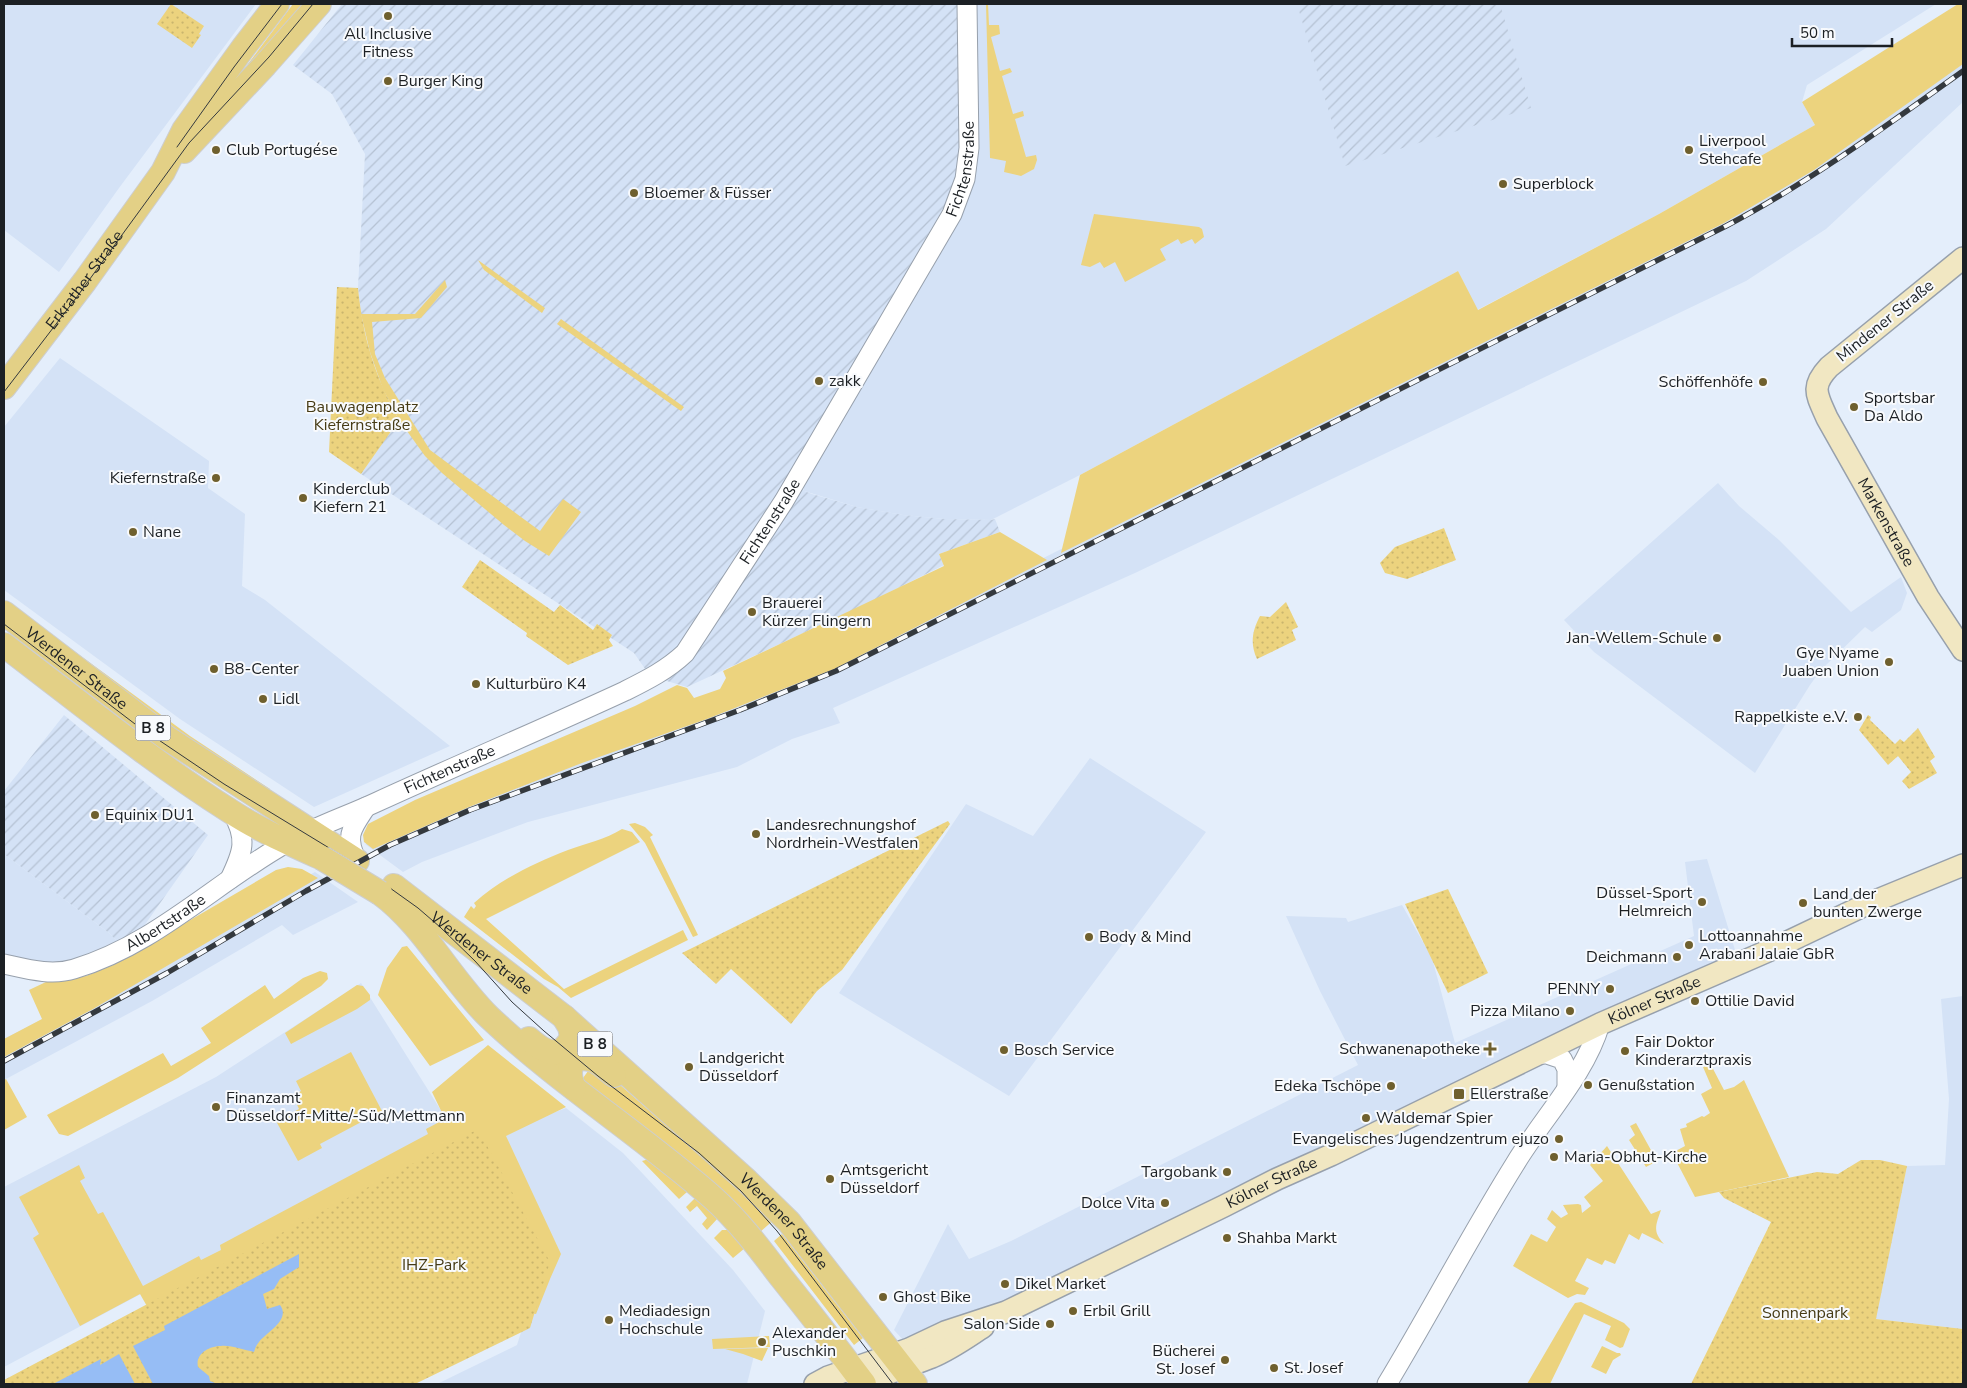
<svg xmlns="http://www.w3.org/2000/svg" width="1967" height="1388" font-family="'Nunito Sans',sans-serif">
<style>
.built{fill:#d4e2f6}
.industrial{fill:url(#industrial-furrows)}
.grass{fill:#ecd37e}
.park{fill:url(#park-dots)}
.water{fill:#96bdf5}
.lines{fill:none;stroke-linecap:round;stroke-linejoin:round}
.tertiary-casing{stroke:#97a0ac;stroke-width:21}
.secondary-casing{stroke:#97a0ac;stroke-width:24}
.primary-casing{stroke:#cdcecf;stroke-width:26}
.tertiary{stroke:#fff;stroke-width:19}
.secondary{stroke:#f1e7c2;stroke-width:21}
.primary{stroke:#e3d086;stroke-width:24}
.tram{stroke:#34393e;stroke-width:1}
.rail-casing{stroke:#34393e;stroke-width:5.5}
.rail{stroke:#f8fafd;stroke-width:4;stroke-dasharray:11;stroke-linecap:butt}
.primary-bridge-casing{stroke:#cdcecf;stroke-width:26;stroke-linecap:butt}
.primary-bridge{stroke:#e3d086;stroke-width:24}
.poi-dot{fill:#6f602e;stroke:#f8fafd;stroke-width:2}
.labels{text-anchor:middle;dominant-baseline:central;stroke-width:4;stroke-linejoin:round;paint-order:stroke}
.shield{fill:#f8fafd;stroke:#5e6165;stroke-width:1}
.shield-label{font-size:15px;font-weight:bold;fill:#1c2024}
.poi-label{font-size:16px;fill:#1c2024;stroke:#f8fafd;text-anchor:start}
.street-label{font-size:16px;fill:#1c2024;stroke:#f8fafd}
.park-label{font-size:16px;fill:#463b15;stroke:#f8fafd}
</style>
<defs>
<pattern id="industrial-furrows" width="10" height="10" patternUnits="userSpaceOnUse" patternTransform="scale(1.25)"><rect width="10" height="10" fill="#d4e2f6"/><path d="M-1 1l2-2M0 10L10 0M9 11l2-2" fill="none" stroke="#b5c2d3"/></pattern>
<pattern id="park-dots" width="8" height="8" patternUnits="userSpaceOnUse" patternTransform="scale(1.25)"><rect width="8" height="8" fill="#ecd37e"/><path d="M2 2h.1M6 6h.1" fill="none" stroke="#cab56d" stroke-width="1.8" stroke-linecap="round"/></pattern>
</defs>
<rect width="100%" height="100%" fill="#e4eefb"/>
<path class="built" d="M4,4H256L119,188L59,272L4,230Z
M969,4H1936L1807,85L1802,102L1815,125L1659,214L1477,310L1458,271L1080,475L991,520L945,519L903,515L857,507L804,491V477L962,201Z
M1963,59V102L1826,229L1746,281L1135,573L833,708L840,723L792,739L737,767L528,822L422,862L403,872L365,844L459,803L860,650L1765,196Z
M60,358L209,461L208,488L245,514L242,586L265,600L450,746L314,807L180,719L4,590V427Z
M1718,483L1739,506L1779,540L1851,612L1901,577L1907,593L1901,610L1872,632L1865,627L1821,670L1810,685L1755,773L1594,652L1564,620Z
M1090,758L1206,832L1009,1096L839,993L966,804L1033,836Z
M4,854L109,933L121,945L66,967L4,957Z
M1707,859L1735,950L1725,965L1434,1092L1245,1183L1077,1268L905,1342L894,1330L948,1224L969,1259L1011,1241L1358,1065L1320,991L1286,916L1346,918L1348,922L1402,905L1432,958L1455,1043L1694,936L1685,862Z
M315,872L358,902L293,935L282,925L152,1001L4,1080V1039L85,997Z
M361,983L452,1128L4,1367V1187L216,1077Z
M1963,996V1329L1875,1319L1907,1166L1945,1165L1949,1099L1941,999Z
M566,1108L623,1153L644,1175L733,1270L765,1311L747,1384H437L517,1345L547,1250L503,1132Z"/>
<path class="industrial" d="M342,4H959L962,99L960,166L952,193L794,466L804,491L812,494L857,507L903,515L945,519L991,520L995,519L1000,532L939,554L944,565L870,602L687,687L650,676L634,653L361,474L399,419L383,389L370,352L361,314L358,288L365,154L332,94L293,65Z
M1297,4H1500L1531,108L1345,166Z
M64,715L208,835L137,936L121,945L109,933L4,854V791Z"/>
<path class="grass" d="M293,4H303L272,39L245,77L242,72Z
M986,4H988L989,25H999L1000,34L991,37L1000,71L1010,68L1012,72L1002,76L1013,114L1023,111L1024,116L1015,119L1026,157L1036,155L1037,160L1034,169L1021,176L1004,172L1006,161L990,158Z
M1958,4H1963V64L1814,170L1724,223L1061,553L1080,475L1458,271L1478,310L1659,214L1815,125L1802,102Z
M1094,214L1199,227L1202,229L1204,237L1195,244L1192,239L1181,244L1178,239L1160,249L1166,260L1125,282L1115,262L1104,268L1100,262L1090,267L1081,265Z
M478,260L545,308L542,313L484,270Z
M445,280L447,287L421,318L372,322L375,354L385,378L430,450L540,531L563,499L581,512L549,556L525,541L504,525L442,473L425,456L399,420L383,389L370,352L361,314H415Z
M561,319L684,407L681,411L557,324Z
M1000,532L1047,560L834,669L707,719L582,763L469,807L373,849L364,842L363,835L368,824L415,800L635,706L677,685L687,688L694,698L720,689L726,678L723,671L944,566L939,554Z
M44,629L190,736L270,789L268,791L207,753L43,632Z
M635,823L645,827L653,835L650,837L698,935L693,937L645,843L629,824Z
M622,829L632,832L640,842L486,919L564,989L683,930L688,940L571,998L558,987L544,979L464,917L471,906L474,909L476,906L474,903C501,879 534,863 568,850C585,844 606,839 622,829Z
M288,867L302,869L318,878L93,1009L4,1057V1039L42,1019L29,990L48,981L86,976L113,965L276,870Z
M407,946L484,1040L430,1066L378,995L387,968L402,947Z
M320,971L327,973L328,979L321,986L178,1078L68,1136L59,1134L47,1115L163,1053L171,1066L211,1043L201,1028L265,985L274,999L303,978Z
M357,985L363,986L370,995V1000L357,1009L291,1044L285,1033Z
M488,1045L566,1107L506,1136L561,1254L550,1279L536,1314L525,1312L148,1308L140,1294L80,1326L33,1238L39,1234L19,1197L79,1165L85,1178L80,1181L98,1214L103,1212L143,1286L199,1256L201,1260L221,1250L220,1245L428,1134L426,1129L445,1119L432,1092Z
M351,1052L382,1111L320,1144L322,1148L298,1161L276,1121L299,1109L293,1096L301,1091L296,1081Z
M1711,1065L1724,1090L1734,1087L1744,1080L1789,1177L1695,1197L1672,1153L1685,1146L1680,1129L1687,1127L1686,1124L1702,1116L1704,1117L1710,1113L1701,1094L1712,1088L1703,1067Z
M591,1067L611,1077L659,1119L707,1156L776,1218L759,1233L577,1078L578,1073L583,1078Z
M6,1079L27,1117L4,1130V1080Z
M1636,1123L1657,1161L1646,1167L1629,1140L1635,1135L1630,1126Z
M1607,1146L1651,1214L1661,1210C1656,1225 1652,1231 1664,1244L1642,1233L1639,1240L1629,1234L1615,1264L1605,1260L1602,1265L1587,1258L1575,1281L1589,1288L1585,1295L1577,1294L1568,1298L1513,1266L1531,1234L1547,1242L1556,1227L1547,1219L1552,1210L1561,1218L1568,1214L1563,1205L1578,1204L1581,1205L1582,1213L1591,1206L1584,1197L1603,1181L1590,1165Z
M649,1159L688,1188L687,1192L679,1199L642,1161Z
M696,1197L718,1218L707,1230L702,1224L707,1218L697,1206L690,1212L686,1207Z
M722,1230H728L745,1248L733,1258L714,1238Z
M782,1234L863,1338L854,1345L774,1241Z
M1581,1302L1624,1323L1630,1329L1623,1347L1620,1348L1605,1340L1611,1326L1584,1314L1550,1384H1527L1569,1312L1575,1303Z
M769,1336L770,1347L713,1349L712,1339Z
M1602,1346L1617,1353H1620L1621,1355L1613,1360L1606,1374L1591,1367Z
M768,1348L762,1361L743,1354L725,1349Z"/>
<path class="park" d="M171,4L204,26L199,34L201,35L192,48L157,24Z
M337,287L358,288C363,338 375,376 399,420L361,474L329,452Z
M1444,528L1456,560L1407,579L1385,573L1380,563L1395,547Z
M480,560L554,612L560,605L593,630L597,624L612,635L609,640L613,646L568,665L526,636L527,633L462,587Z
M1286,602L1298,627L1292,630L1296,640L1257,659C1250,644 1252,631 1260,616L1270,617Z
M1868,715L1871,717L1870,720L1895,744L1900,739L1904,742L1918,728L1935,757L1930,761L1937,773L1909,789L1902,781L1911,772L1898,756L1888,765L1859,730Z
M948,821L950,824L842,970L817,991L791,1024L731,969L716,984L682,953Z
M1448,889L1488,973L1448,993L1405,904Z
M478,1129L550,1262L530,1328L415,1384H4V1380Z
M1861,1160H1880L1907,1166L1876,1319L1963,1329V1384H1691L1771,1222L1724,1198L1719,1192L1817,1172L1838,1174Z"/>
<path class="water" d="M299,1254V1267L280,1279L274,1289L263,1294L267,1309L280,1305C291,1320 267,1332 259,1342C256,1345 255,1349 254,1352C244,1350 231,1345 221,1346C209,1346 195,1354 198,1367L209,1376L210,1381L215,1383L214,1384H153L133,1346L165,1330L164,1326Z
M119,1354L135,1384H53L101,1359L100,1365Z"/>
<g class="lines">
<g class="tertiary-casing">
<g id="tertiary">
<path d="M357,861C344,836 352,828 366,807"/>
<path d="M230,879C243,852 248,839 232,812"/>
<path id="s1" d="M4,964C27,969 51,976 74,969C155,945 216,882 288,842C316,826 347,816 377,802C460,764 543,729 625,691C647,680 667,670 685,653L784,501L952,214L965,179L969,148L967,4"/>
<path d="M1537,1054H1547L1562,1059L1567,1069V1088"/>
<path d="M1387,1384C1431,1311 1470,1236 1515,1164C1542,1119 1585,1075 1600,1024"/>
</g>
</g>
<g class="secondary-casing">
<g id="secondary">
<path id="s2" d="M1963,258L1829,367C1810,387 1817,395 1827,418L1928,597L1963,650"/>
<path id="s3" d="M815,1384L828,1377L909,1349L945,1332L1006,1312L1224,1206L1277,1179L1331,1155L1600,1024L1777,947L1863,906L1963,865"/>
<path d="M864,1384C886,1373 909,1366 932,1357C951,1349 966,1338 983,1327"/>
</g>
</g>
<g class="primary-casing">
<g id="primary">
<path d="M184,151L265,65L319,4"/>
<path id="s4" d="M4,387L85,281L163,172L184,130L243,48L277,4"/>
<path id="s5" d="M4,613L167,738L357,861"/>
<path d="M4,645C78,701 151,761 230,811C259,830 291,844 322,858"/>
<path id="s6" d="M394,886L564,1017L747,1181L789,1222L915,1384"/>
<path d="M380,893C424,925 450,979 489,1017C559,1083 640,1134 712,1197C738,1220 760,1249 781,1277C809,1312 837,1348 864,1384"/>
<path d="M529,1039C545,1053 560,1061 572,1037L570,1027L564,1017"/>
<path d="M574,1088C567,1074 568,1054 590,1059C599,1061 607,1069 614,1075"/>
</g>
</g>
<use href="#tertiary" class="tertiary"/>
<use href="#secondary" class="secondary"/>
<use href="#primary" class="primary"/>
<path class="tram" d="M177,147L234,67L282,4
M4,392L76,298L189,143L269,57L313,4
M4,624L135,724L224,784L362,868L418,908L440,927L475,961L512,1002L544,1031L598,1076L699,1153L741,1191L777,1231L893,1384"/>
<g class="rail-casing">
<path id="rail" d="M4,1061L167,973L306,891L390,845L470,810L740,710L836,671L1726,226C1810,182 1886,126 1963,71"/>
</g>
<use href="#rail" class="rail"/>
<g class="primary-bridge-casing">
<path id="primary-bridge" d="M322,858L380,893"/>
</g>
<use href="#primary-bridge" class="primary-bridge"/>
</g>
<g class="poi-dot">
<circle cx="388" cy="16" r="5"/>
<circle cx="388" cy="81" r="5"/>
<circle cx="216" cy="150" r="5"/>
<circle cx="1689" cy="150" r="5"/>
<circle cx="1503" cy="184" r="5"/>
<circle cx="634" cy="193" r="5"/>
<circle cx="819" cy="381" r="5"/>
<circle cx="1763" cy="382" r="5"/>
<circle cx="1854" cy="407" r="5"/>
<circle cx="216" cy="478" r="5"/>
<circle cx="303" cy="498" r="5"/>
<circle cx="133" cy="532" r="5"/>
<circle cx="752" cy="612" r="5"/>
<circle cx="1717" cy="638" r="5"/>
<circle cx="1889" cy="662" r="5"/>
<circle cx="214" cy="669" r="5"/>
<circle cx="476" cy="684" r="5"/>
<circle cx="263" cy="699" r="5"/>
<circle cx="1858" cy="717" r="5"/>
<circle cx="95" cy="815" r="5"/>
<circle cx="756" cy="834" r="5"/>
<circle cx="1702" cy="902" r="5"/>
<circle cx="1803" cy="903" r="5"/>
<circle cx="1089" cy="937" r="5"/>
<circle cx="1689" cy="945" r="5"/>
<circle cx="1677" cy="957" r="5"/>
<circle cx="1610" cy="989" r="5"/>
<circle cx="1695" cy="1001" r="5"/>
<circle cx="1570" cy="1011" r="5"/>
<path d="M1487.5 1041.5h5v5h5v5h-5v5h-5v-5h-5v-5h5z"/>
<circle cx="1004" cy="1050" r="5"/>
<circle cx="1625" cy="1051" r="5"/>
<circle cx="689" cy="1067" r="5"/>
<circle cx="1588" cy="1085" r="5"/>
<circle cx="1391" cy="1086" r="5"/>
<rect x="1453" y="1088" width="12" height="12" rx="2.5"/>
<circle cx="216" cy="1107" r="5"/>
<circle cx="1366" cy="1118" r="5"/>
<circle cx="1559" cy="1139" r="5"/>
<circle cx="1554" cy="1157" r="5"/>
<circle cx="1227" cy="1172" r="5"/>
<circle cx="830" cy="1179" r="5"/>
<circle cx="1165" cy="1203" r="5"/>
<circle cx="1227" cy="1238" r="5"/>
<circle cx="1005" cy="1284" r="5"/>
<circle cx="883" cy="1297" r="5"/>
<circle cx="1073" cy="1311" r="5"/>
<circle cx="609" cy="1320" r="5"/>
<circle cx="1050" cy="1324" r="5"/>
<circle cx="762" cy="1342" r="5"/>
<circle cx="1225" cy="1360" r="5"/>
<circle cx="1274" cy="1368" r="5"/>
</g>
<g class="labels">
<g class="shield">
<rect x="135.5" y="715.5" width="35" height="25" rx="4"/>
<rect x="577.5" y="1031.5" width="35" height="25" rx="4"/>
</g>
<g class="shield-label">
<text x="153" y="728">B 8</text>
<text x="595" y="1044">B 8</text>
</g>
<g class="poi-label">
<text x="388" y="34" text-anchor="middle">All Inclusive<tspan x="388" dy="18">Fitness</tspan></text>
<text x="398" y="81">Burger King</text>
<text x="1699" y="141">Liverpool<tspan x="1699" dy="18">Stehcafe</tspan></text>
<text x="226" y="150">Club Portugése</text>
<text x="1513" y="184">Superblock</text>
<text x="644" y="193">Bloemer &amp; Füsser</text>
<text x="829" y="381">zakk</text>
<text x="1753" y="382" text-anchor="end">Schöffenhöfe</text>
<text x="1864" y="398">Sportsbar<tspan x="1864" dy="18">Da Aldo</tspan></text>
<text x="206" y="478" text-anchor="end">Kiefernstraße</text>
<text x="313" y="489">Kinderclub<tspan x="313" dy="18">Kiefern 21</tspan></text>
<text x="143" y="532">Nane</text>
<text x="762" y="603">Brauerei<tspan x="762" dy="18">Kürzer Flingern</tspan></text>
<text x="1707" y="638" text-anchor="end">Jan-Wellem-Schule</text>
<text x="1879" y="653" text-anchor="end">Gye Nyame<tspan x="1879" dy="18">Juaben Union</tspan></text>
<text x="224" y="669">B8-Center</text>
<text x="486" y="684">Kulturbüro K4</text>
<text x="273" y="699">Lidl</text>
<text x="1848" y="717" text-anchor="end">Rappelkiste e.V.</text>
<text x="105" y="815">Equinix DU1</text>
<text x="766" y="825">Landesrechnungshof<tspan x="766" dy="18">Nordrhein-Westfalen</tspan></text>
<text x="1692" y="893" text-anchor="end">Düssel-Sport<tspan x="1692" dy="18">Helmreich</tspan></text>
<text x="1813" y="894">Land der<tspan x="1813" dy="18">bunten Zwerge</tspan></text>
<text x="1699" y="936">Lottoannahme<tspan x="1699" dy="18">Arabani Jalaie GbR</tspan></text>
<text x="1099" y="937">Body &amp; Mind</text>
<text x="1667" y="957" text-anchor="end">Deichmann</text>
<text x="1600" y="989" text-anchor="end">PENNY</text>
<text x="1705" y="1001">Ottilie David</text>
<text x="1560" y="1011" text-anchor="end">Pizza Milano</text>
<text x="1635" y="1042">Fair Doktor<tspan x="1635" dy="18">Kinderarztpraxis</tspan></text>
<text x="1480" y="1049" text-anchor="end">Schwanenapotheke</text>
<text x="1014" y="1050">Bosch Service</text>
<text x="699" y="1058">Landgericht<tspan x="699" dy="18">Düsseldorf</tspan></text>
<text x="1598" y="1085">Genußstation</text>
<text x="1381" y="1086" text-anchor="end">Edeka Tschöpe</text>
<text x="1470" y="1094">Ellerstraße</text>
<text x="226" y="1098">Finanzamt<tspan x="226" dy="18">Düsseldorf-Mitte/-Süd/Mettmann</tspan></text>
<text x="1376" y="1118">Waldemar Spier</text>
<text x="1549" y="1139" text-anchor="end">Evangelisches Jugendzentrum ejuzo</text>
<text x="1564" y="1157">Maria-Obhut-Kirche</text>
<text x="840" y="1170">Amtsgericht<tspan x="840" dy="18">Düsseldorf</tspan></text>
<text x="1217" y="1172" text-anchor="end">Targobank</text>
<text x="1155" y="1203" text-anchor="end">Dolce Vita</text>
<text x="1237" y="1238">Shahba Markt</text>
<text x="1015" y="1284">Dikel Market</text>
<text x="893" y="1297">Ghost Bike</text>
<text x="619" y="1311">Mediadesign<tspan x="619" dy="18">Hochschule</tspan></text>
<text x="1083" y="1311">Erbil Grill</text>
<text x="1040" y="1324" text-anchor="end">Salon Side</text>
<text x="772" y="1333">Alexander<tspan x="772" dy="18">Puschkin</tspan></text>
<text x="1215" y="1351" text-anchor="end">Bücherei<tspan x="1215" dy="18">St. Josef</tspan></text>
<text x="1284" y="1368">St. Josef</text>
</g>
<g class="street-label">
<text stroke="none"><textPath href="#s1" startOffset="1322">Fichtenstraße</textPath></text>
<text stroke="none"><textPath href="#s4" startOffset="134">Erkrather Straße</textPath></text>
<text transform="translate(1885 321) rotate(-39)">Mindener Straße</text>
<text stroke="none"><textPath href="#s1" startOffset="918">Fichtenstraße</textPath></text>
<text stroke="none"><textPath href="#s2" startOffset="349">Markenstraße</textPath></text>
<text stroke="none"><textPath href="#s5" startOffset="91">Werdener Straße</textPath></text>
<text stroke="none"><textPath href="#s1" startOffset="498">Fichtenstraße</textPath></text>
<text stroke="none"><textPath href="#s1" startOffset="174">Albertstraße</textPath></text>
<text stroke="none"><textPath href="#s6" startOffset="110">Werdener Straße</textPath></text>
<text stroke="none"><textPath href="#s3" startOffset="924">Kölner Straße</textPath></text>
<text stroke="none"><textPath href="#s3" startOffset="500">Kölner Straße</textPath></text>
<text stroke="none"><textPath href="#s6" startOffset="515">Werdener Straße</textPath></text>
</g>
<g class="park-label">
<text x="362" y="407">Bauwagenplatz<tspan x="362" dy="18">Kiefernstraße</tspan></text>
<text x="434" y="1265">IHZ-Park</text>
<text x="1805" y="1313">Sonnenpark</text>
</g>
</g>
<rect width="1967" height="1388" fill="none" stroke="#1c2024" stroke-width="10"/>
<path d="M1792 38v8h100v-8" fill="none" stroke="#1c2024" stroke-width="2.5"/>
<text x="1800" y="38" font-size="15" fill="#1c2024" stroke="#f8fafd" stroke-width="4" paint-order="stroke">50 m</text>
</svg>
